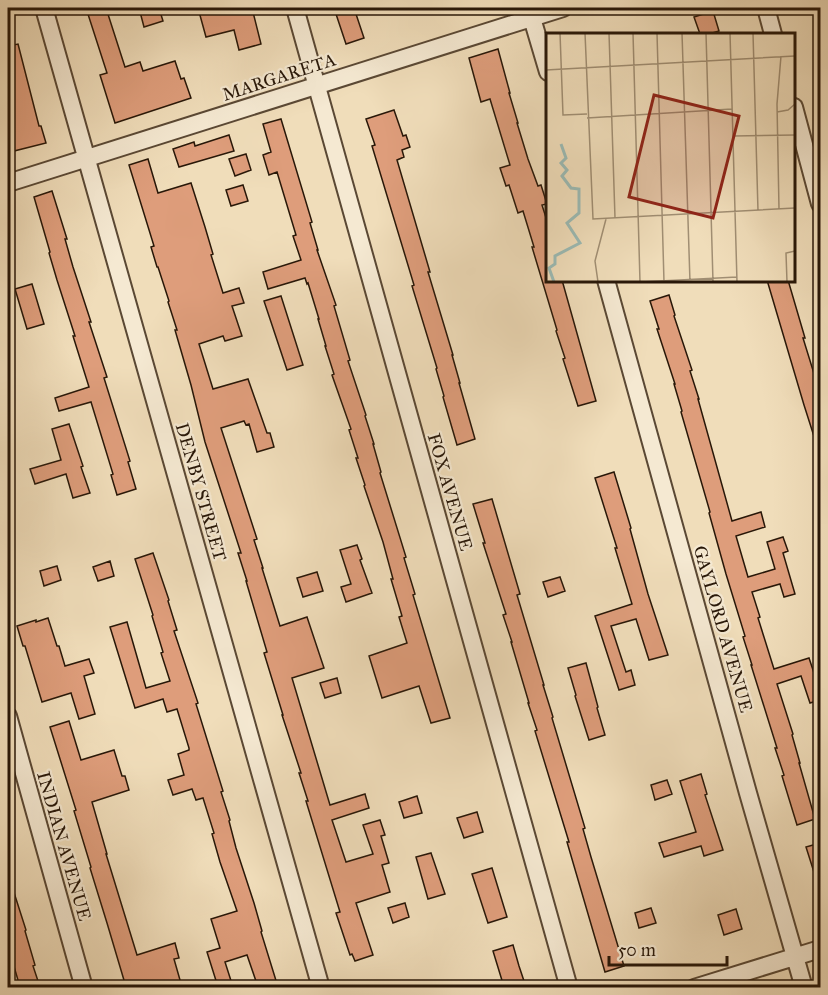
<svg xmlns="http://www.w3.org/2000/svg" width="828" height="995" font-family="'IM FELL Great Primer',serif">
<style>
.building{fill:#de9d7b;stroke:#281708;stroke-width:1.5}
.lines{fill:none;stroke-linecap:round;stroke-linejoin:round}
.minor-casing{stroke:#5a4834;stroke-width:20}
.minor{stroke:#f5e9d2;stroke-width:16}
.labels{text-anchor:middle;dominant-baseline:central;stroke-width:4.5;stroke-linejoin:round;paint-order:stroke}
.street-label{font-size:18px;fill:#281708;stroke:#f5e9d2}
.inset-river{fill:none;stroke:#9bbbb5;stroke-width:3}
.inset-road{fill:none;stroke:#a08e73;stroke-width:1.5}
.view{fill:#8f2418;fill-opacity:0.15;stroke:#8f2418;stroke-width:3}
.inset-edge{fill:none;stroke:#281708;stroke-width:3}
</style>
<rect width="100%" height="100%" fill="#f0ddba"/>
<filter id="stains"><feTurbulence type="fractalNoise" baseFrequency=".00333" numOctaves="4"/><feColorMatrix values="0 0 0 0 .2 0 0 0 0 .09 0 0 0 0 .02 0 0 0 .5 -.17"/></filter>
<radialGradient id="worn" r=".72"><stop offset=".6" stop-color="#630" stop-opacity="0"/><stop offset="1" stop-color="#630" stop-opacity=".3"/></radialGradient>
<path class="building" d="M86,8H106L125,67L140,62L143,71L175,61L181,79L184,78L191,98L115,123L100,75L107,73Z
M139,8H159L163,21L144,27Z
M198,8H252L261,44L239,50L234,30L206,37Z
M334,8H354L364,38L346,44Z
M713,11L719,31L709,34H700L694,17Z
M18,44L39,126H41L46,143L14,151L8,125V46Z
M498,49L510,93H509L518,123H517L528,159L538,186L541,185L547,204L542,205L548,224V280H562L596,401L578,406L563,359L565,358L556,331L557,330L532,247H534L523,211L518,213L509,185L506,186L500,168L510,165L490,99L481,102L469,58Z
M394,110L403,136L406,135L410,147L402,150L404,157L397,160L430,272H428L453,355H452L460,383H459L475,439L457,445L443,397L444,396L436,369L437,368L412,286L414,285L372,146L375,145L366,119Z
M281,119L312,222L310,223L318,250H317L336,305L334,306L350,360L348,361L366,415L365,416L374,444H373L381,472L380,473L406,557L404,558L415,594L413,595L450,718L431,723L419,686L382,698L369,656L407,643L399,617L402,616L391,579H393L383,542L364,486L365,485L356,458H358L349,430L351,429L332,375L334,374L325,346H326L318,319H319L308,283L307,284L305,278L268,289L263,272L301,260L293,236L296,235L277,172L269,175L263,155L271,152L263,124Z
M229,135L234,151L179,167L173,149L194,142L195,146Z
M246,154L251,170L235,176L229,159Z
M148,159L158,193L191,183L205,227L213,254L211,255L223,293L239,288L244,303L232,306L242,336L225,341L223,336L199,344L213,389L248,379L267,433H270L274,447L257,452L249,424L246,425L244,421L221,428L257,539L254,540L263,568H262L280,626L307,617L324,668L292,678L330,805L365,794L369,808L332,820L346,862L373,854L363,825L380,820L385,835L381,836L389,863L382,865L390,892L356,903L373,955L355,961L352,954L350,955L336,913L340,912L306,801H308L299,773H301L282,715H283L264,653L267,652L246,581H247L238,553H241L205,442L191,385L175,330H177L168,302L169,301L158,267H157L151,247L154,246L129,165Z
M243,185L248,201L231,206L226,190Z
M52,191L67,239H65L73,267L91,322H89L107,377L104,378L130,461L128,462L136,489L117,495L111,475L113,474L91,402L59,411L55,398L89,387L73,336H75L57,280L49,253L50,252L34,197Z
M767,280H788L805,338H803L820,393V448L818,449L804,405Z
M32,284L44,324L27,329L15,289Z
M669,295L675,315L674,316L692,370L690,371L699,399H698L732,521L761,512L765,527L736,536L748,577L775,569L767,542L783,537L788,551L783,553L795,594L784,597L780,584L752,592L760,617L758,618L774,669L809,658L818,685L820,684V700L810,703L801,676L777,684L793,734L792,735L800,763H799L815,819L797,825L782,776L784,775L775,748H777L751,665H752L743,637L745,636L726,574L709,513L710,512L681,412L682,411L674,384H675L657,329H659L650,301Z
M281,296L303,365L287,370L264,301Z
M69,424L83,466L81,467L90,493L73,498L66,474L35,484L30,469L61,460L52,429Z
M614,472L631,528L630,529L648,594L668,655L649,660L636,619L611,626L626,672L631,670L635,685L619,690L595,616L632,604L615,548H617L595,478Z
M492,499L520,594L517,595L544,685H543L553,717L552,718L585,828L583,829L591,857L624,966L605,972L567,842H569L535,731L537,730L528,703H529L511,642H512L503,615L506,614L483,543H485L473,504Z
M357,545L362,559L360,560L372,593L346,602L341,587L351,584L340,550Z
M153,553L169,600L168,601L177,630L174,631L198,703L196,704L223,791L221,792L230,820L229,821L236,848L254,903L262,931L261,932L278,987H258L247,955L225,962L233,987H218L207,952L220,948L211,919L237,911L220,862L212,834L214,833L203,798L196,800L192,789L173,795L168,780L184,775L178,754L189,750V748L177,709L167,712L163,699L135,708L110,627L127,622L146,688L170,681L161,653L163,652L152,616L153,615L135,559Z
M110,561L114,576L98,581L93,567Z
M57,566L61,580L44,586L40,571Z
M317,572L323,591L303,597L297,578Z
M560,577L565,591L548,597L543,582Z
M48,618L57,646H59L65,666L89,659L94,673L84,676L95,714L79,719L71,693L42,702L25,646H23L17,626L36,620V622Z
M586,663L598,707L597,708L605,735L589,740L575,696L576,695L568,668Z
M337,678L341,693L325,698L320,683Z
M69,721L81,760L114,750L122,776H125L129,790L92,802L107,854H106L137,955L175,943L179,958L174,959L182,987H126L107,923L90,868L91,867L74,811L76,810L50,727Z
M701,774L707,794L705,795L723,850L704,856L701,846L664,857L659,843L696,832L680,781Z
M667,780L672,794L655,800L651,785Z
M417,796L422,813L404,818L399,802Z
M477,812L483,832L464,838L457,818Z
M820,843V884L818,885L806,847Z
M431,853L445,894L428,899L416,857Z
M492,868L507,917L488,923L472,874Z
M8,880H10L26,930L25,931L35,965L33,966L40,987H20L8,946Z
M405,903L409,917L393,923L388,908Z
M651,908L656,923L639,928L635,913Z
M736,909L742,929L724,935L718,915Z
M513,945L519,966L526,987H504L493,951Z"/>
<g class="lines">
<g class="minor-casing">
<path id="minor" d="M44,8L321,988
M295,8L569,988
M529,8L548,72
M766,8L773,34
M794,107L820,204
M8,183L563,8
M606,280L748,793L804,988
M8,716L84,988
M694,988L820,949"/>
</g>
<use href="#minor" class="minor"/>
</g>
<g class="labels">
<g class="street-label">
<text transform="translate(279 77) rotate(-18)">MARGARETA</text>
<text transform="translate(201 492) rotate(74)">DENBY STREET</text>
<text transform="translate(450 492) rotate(74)">FOX AVENUE</text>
<text transform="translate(723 629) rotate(74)">GAYLORD AVENUE</text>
<text transform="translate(64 846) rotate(74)">INDIAN AVENUE</text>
</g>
</g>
<g transform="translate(546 33)">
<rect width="249" height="249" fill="#f0ddba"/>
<path class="inset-river" d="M8,249L3,235L9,231V223L34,210L21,190L33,180V156L25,155L16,143L21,137L15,130L20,125L15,111"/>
<path class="inset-road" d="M14,0L17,82L41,81M39,0L47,186L249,175M63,0L69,185M87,0L94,249M111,0L118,249M136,0L144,249M160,0L167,249M184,0L191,249M207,0L212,178M0,37L249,23M231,79L242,77L249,71M41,85L186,76M187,103L249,102M233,176L231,71L235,23M52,249L49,228L60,186M95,249L191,244M241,249L240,220L249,218"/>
<path class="view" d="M108,62L193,83L167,185L83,164Z"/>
<rect width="249" height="249" class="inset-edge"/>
</g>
<rect width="828" height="995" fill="none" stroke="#f0ddba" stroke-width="30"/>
<rect x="9" y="9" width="810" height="977" fill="none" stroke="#281708" stroke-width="3"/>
<rect x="15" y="15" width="798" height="965" fill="none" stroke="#281708" stroke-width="1.5"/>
<path d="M609 956v9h118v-9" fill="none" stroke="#281708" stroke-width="3"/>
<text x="618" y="956" font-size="18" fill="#281708" stroke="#f5e9d2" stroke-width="4.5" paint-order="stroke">50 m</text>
<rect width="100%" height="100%" filter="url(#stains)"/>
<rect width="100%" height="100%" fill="url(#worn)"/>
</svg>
